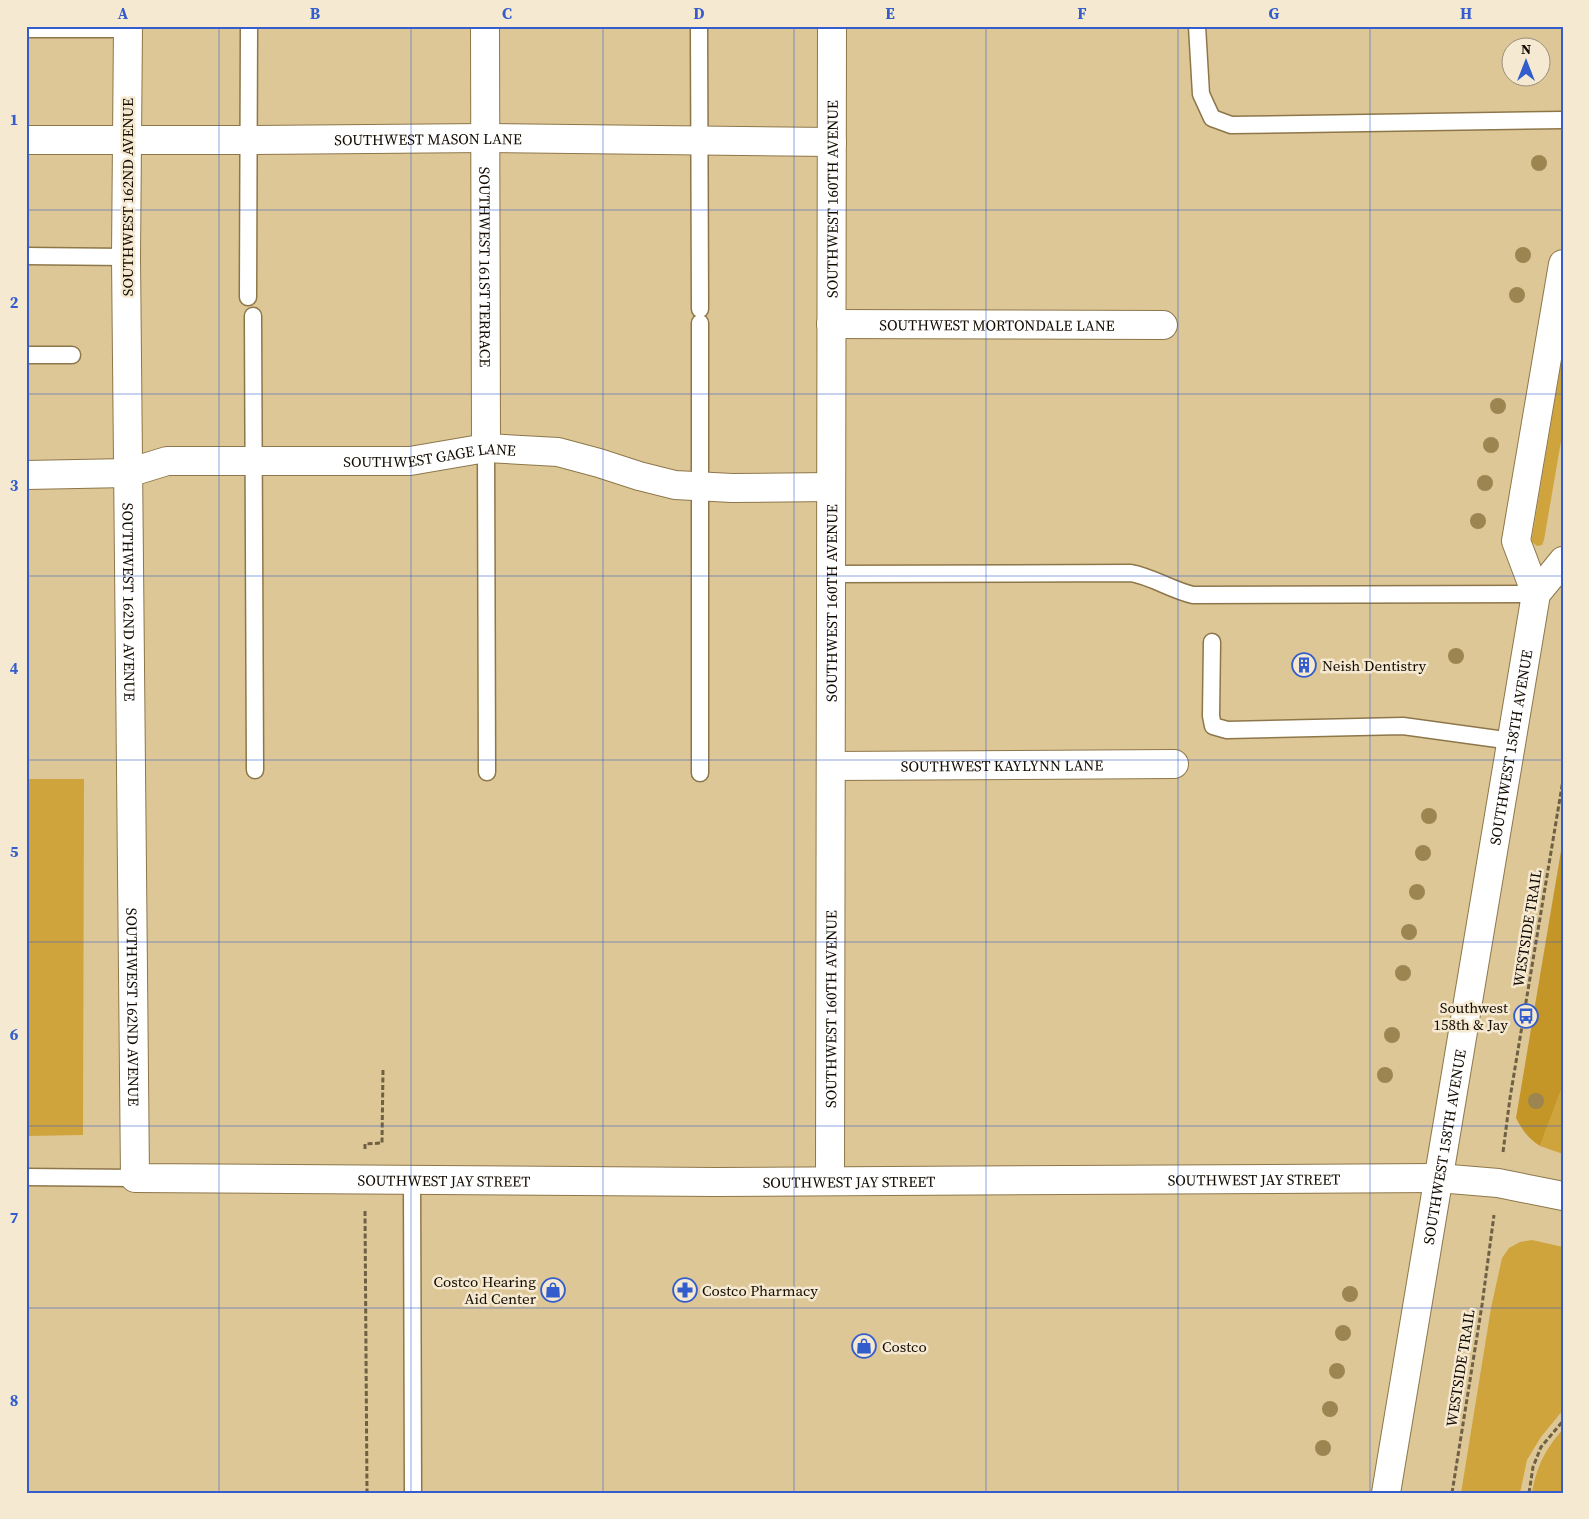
<svg xmlns="http://www.w3.org/2000/svg" width="1589" height="1519" font-family="'Source Serif 4',serif">
<style>
.green{fill:#d0a43c}
.forest{fill:#c39627}
.lines{fill:none;stroke-linecap:round;stroke-linejoin:round}
.service-casing{stroke:#8d774a;stroke-width:19}
.minor-casing{stroke:#8d774a;stroke-width:30}
.tertiary-casing{stroke:#8d774a;stroke-width:30}
.secondary-casing{stroke:#8d774a;stroke-width:30}
.path{stroke:#6e6044;stroke-width:3;stroke-dasharray:5 2.5;stroke-linecap:butt}
.service{stroke:#fff;stroke-width:16}
.minor{stroke:#fff;stroke-width:28}
.tertiary{stroke:#fff;stroke-width:28}
.secondary{stroke:#fff;stroke-width:28}
.tree{fill:#9c8551}
.grid{fill:none;stroke:#335dcd;stroke-width:1;stroke-opacity:0.55}
.labels{text-anchor:middle;dominant-baseline:central;stroke-width:5;stroke-linejoin:round;paint-order:stroke}
.street-label{font-size:15px;fill:#130b00;stroke:#f5e9d1}
.poi-label{font-size:15px;fill:#130b00;stroke:#f5e9d1;text-anchor:start}
.neatline{fill:none;stroke:#335dcd;stroke-width:2}
.grid-label{font-size:16px;text-anchor:middle;font-weight:bold;fill:#335dcd}
</style>
<rect width="100%" height="100%" fill="#dec797"/>
<path class="green" d="M1563,352V430L1544,540L1542,545L1537,546L1532,542V538Z
M26,779H84L83,1135L26,1136Z
M1563,1085V1154L1540,1146Z
M1532,1240L1563,1247V1410L1541,1437L1527,1460L1520,1493H1461L1491,1308L1502,1258L1509,1248L1520,1242Z
M1563,1429V1493H1532C1537,1465 1545,1450 1563,1429Z"/>
<path class="forest" d="M1563,839V1085L1540,1146C1529,1139 1522,1130 1516,1118Z"/>
<g class="lines">
<g class="service-casing">
<path id="service" d="M699,26L700,309
M1197,26L1201,94L1212,118L1231,125L1563,120
M26,29H128
M26,256L126,257
M248,297L249,26
M253,316L255,770
M700,323V773
M26,355H72
M486,448L487,772
M831,574L1131,573C1153,577 1171,590 1193,595L1536,594
M1212,642L1211,716L1213,726L1227,730L1403,726L1512,741
M26,1177L135,1178
M412,1179L413,1493"/>
</g>
<g class="minor-casing">
<g id="minor">
<path id="s1" d="M128,26L126,257L135,1178L716,1182L1438,1178"/>
<path id="s2" d="M485,26L486,448"/>
<path id="s3" d="M26,140H248L485,138L832,142"/>
<path id="s4" d="M831,324L1163,325"/>
<path id="s5" d="M26,475L128,473L167,461H410L486,448L558,452L599,463L639,476L675,485L732,488L831,487"/>
<path id="s6" d="M831,766L1174,764"/>
<path id="s7" d="M830,1181L832,26"/>
</g>
</g>
<g class="tertiary-casing">
<path id="tertiary" d="M1438,1178L1498,1183L1563,1196"/>
</g>
<g class="secondary-casing">
<g id="secondary">
<path d="M1536,594L1516,541L1563,264"/>
<path id="s8" d="M1386,1493L1536,594L1563,561"/>
</g>
</g>
<path class="path" d="M365,1149V1144L382,1143L383,1070
M1503,1152L1510,1098L1563,780
M365,1211L367,1493
M1452,1493L1482,1305L1494,1215
M1529,1493L1533,1467L1541,1447L1563,1421"/>
<use href="#service" class="service"/>
<use href="#minor" class="minor"/>
<use href="#tertiary" class="tertiary"/>
<use href="#secondary" class="secondary"/>
</g>
<g class="tree">
<circle cx="1539" cy="163" r="8"/>
<circle cx="1523" cy="255" r="8"/>
<circle cx="1517" cy="295" r="8"/>
<circle cx="1498" cy="406" r="8"/>
<circle cx="1491" cy="445" r="8"/>
<circle cx="1485" cy="483" r="8"/>
<circle cx="1478" cy="521" r="8"/>
<circle cx="1456" cy="656" r="8"/>
<circle cx="1429" cy="816" r="8"/>
<circle cx="1423" cy="853" r="8"/>
<circle cx="1417" cy="892" r="8"/>
<circle cx="1409" cy="932" r="8"/>
<circle cx="1403" cy="973" r="8"/>
<circle cx="1392" cy="1035" r="8"/>
<circle cx="1385" cy="1075" r="8"/>
<circle cx="1536" cy="1101" r="8"/>
<circle cx="1350" cy="1294" r="8"/>
<circle cx="1343" cy="1333" r="8"/>
<circle cx="1337" cy="1371" r="8"/>
<circle cx="1330" cy="1409" r="8"/>
<circle cx="1323" cy="1448" r="8"/>
</g>
<path class="grid" d="M219,26V1493M411,26V1493M603,26V1493M794,26V1493M986,26V1493M1178,26V1493M1370,26V1493M26,210H1563M26,394H1563M26,576H1563M26,760H1563M26,942H1563M26,1126H1563M26,1308H1563"/>
<defs>
<g id="building-ring" transform="scale(1.25)"><circle r="9.5" fill="#f5e9d1" stroke="#335dcd" stroke-width="1.5"/><path d="M-4-6H4V6H1V3H-1V6H-4ZM-2.5-4.3h1.7v1.8h-1.7ZM.8-4.3h1.7v1.8H.8ZM-2.5-1h1.7V.8h-1.7ZM.8-1h1.7V.8H.8Z" fill="#335dcd"/></g>
<g id="bus-ring" transform="scale(1.25)"><circle r="9.5" fill="#f5e9d1" stroke="#335dcd" stroke-width="1.5"/><path d="M-5-6H5V4H4V6H2V4H-2V6H-4V4H-5ZM-3.5-4V0h7V-4ZM-3.5 1.2v1.5H-2V1.2ZM2 1.2v1.5H3.5V1.2Z" fill="#335dcd"/></g>
<g id="shop-ring" transform="scale(1.25)"><circle r="9.5" fill="#f5e9d1" stroke="#335dcd" stroke-width="1.5"/><path d="M-5-2.5h2.3a2.7 3.5 0 0 1 5.4 0H5L5.5 6h-11ZM-1.5-2.5h3a1.5 2.3 0 0 0-3 0Z" fill="#335dcd"/></g>
<g id="pharmacy-ring" transform="scale(1.25)"><circle r="9.5" fill="#f5e9d1" stroke="#335dcd" stroke-width="1.5"/><path d="M-2-6h4v4h4v4h-4v4h-4v-4h-4v-4h4Z" fill="#335dcd"/></g>
</defs>
<g fill-rule="evenodd">
<use href="#building-ring" x="1304" y="665"/>
<use href="#bus-ring" x="1526" y="1016"/>
<use href="#shop-ring" x="553" y="1290"/>
<use href="#pharmacy-ring" x="685" y="1290"/>
<use href="#shop-ring" x="864" y="1346"/>
</g>
<g class="labels">
<g class="street-label">
<text stroke="none"><textPath href="#s3" startOffset="402">SOUTHWEST MASON LANE</textPath></text>
<text transform="translate(127 197) rotate(-90)">SOUTHWEST 162ND AVENUE</text>
<text stroke="none"><textPath href="#s7" startOffset="982">SOUTHWEST 160TH AVENUE</textPath></text>
<text stroke="none"><textPath href="#s2" startOffset="241">SOUTHWEST 161ST TERRACE</textPath></text>
<text stroke="none"><textPath href="#s4" startOffset="166">SOUTHWEST MORTONDALE LANE</textPath></text>
<text stroke="none"><textPath href="#s5" startOffset="406">SOUTHWEST GAGE LANE</textPath></text>
<text stroke="none"><textPath href="#s1" startOffset="576">SOUTHWEST 162ND AVENUE</textPath></text>
<text stroke="none"><textPath href="#s7" startOffset="578">SOUTHWEST 160TH AVENUE</textPath></text>
<text stroke="none"><textPath href="#s8" startOffset="756">SOUTHWEST 158TH AVENUE</textPath></text>
<text stroke="none"><textPath href="#s6" startOffset="171">SOUTHWEST KAYLYNN LANE</textPath></text>
<text transform="translate(1527 928) rotate(-81)">WESTSIDE TRAIL</text>
<text stroke="none"><textPath href="#s1" startOffset="981">SOUTHWEST 162ND AVENUE</textPath></text>
<text stroke="none"><textPath href="#s7" startOffset="172">SOUTHWEST 160TH AVENUE</textPath></text>
<text stroke="none"><textPath href="#s8" startOffset="351">SOUTHWEST 158TH AVENUE</textPath></text>
<text stroke="none"><textPath href="#s1" startOffset="2271">SOUTHWEST JAY STREET</textPath></text>
<text stroke="none"><textPath href="#s1" startOffset="1461">SOUTHWEST JAY STREET</textPath></text>
<text stroke="none"><textPath href="#s1" startOffset="1866">SOUTHWEST JAY STREET</textPath></text>
<text transform="translate(1460 1368) rotate(-81)">WESTSIDE TRAIL</text>
</g>
<g class="poi-label">
<text x="1322" y="665">Neish Dentistry</text>
<text x="1508" y="1007" text-anchor="end">Southwest<tspan x="1508" dy="17">158th &amp; Jay</tspan></text>
<text x="536" y="1281" text-anchor="end">Costco Hearing<tspan x="536" dy="17">Aid Center</tspan></text>
<text x="702" y="1290">Costco Pharmacy</text>
<text x="882" y="1346">Costco</text>
</g>
</g>
<rect width="1589" height="1519" fill="none" stroke="#f5e9d1" stroke-width="55"/>
<g transform="translate(1526 62)"><circle r="24" fill="#f5e9d1" stroke="#9b907d"/>
<path d="M0-4L9 19L0 12L-9 19Z" fill="#335dcd"/>
<text y="-8" font-size="14" font-weight="bold" text-anchor="middle" fill="#130b00">N</text>
</g>
<rect x="28" y="28" width="1534" height="1464" class="neatline"/>
<g class="grid-label">
<text x="123" y="19">A</text>
<text x="315" y="19">B</text>
<text x="507" y="19">C</text>
<text x="699" y="19">D</text>
<text x="890" y="19">E</text>
<text x="1082" y="19">F</text>
<text x="1274" y="19">G</text>
<text x="1466" y="19">H</text>
<text x="14" y="125">1</text>
<text x="14" y="308">2</text>
<text x="14" y="491">3</text>
<text x="14" y="674">4</text>
<text x="14" y="857">5</text>
<text x="14" y="1040">6</text>
<text x="14" y="1223">7</text>
<text x="14" y="1406">8</text>
</g>
</svg>
